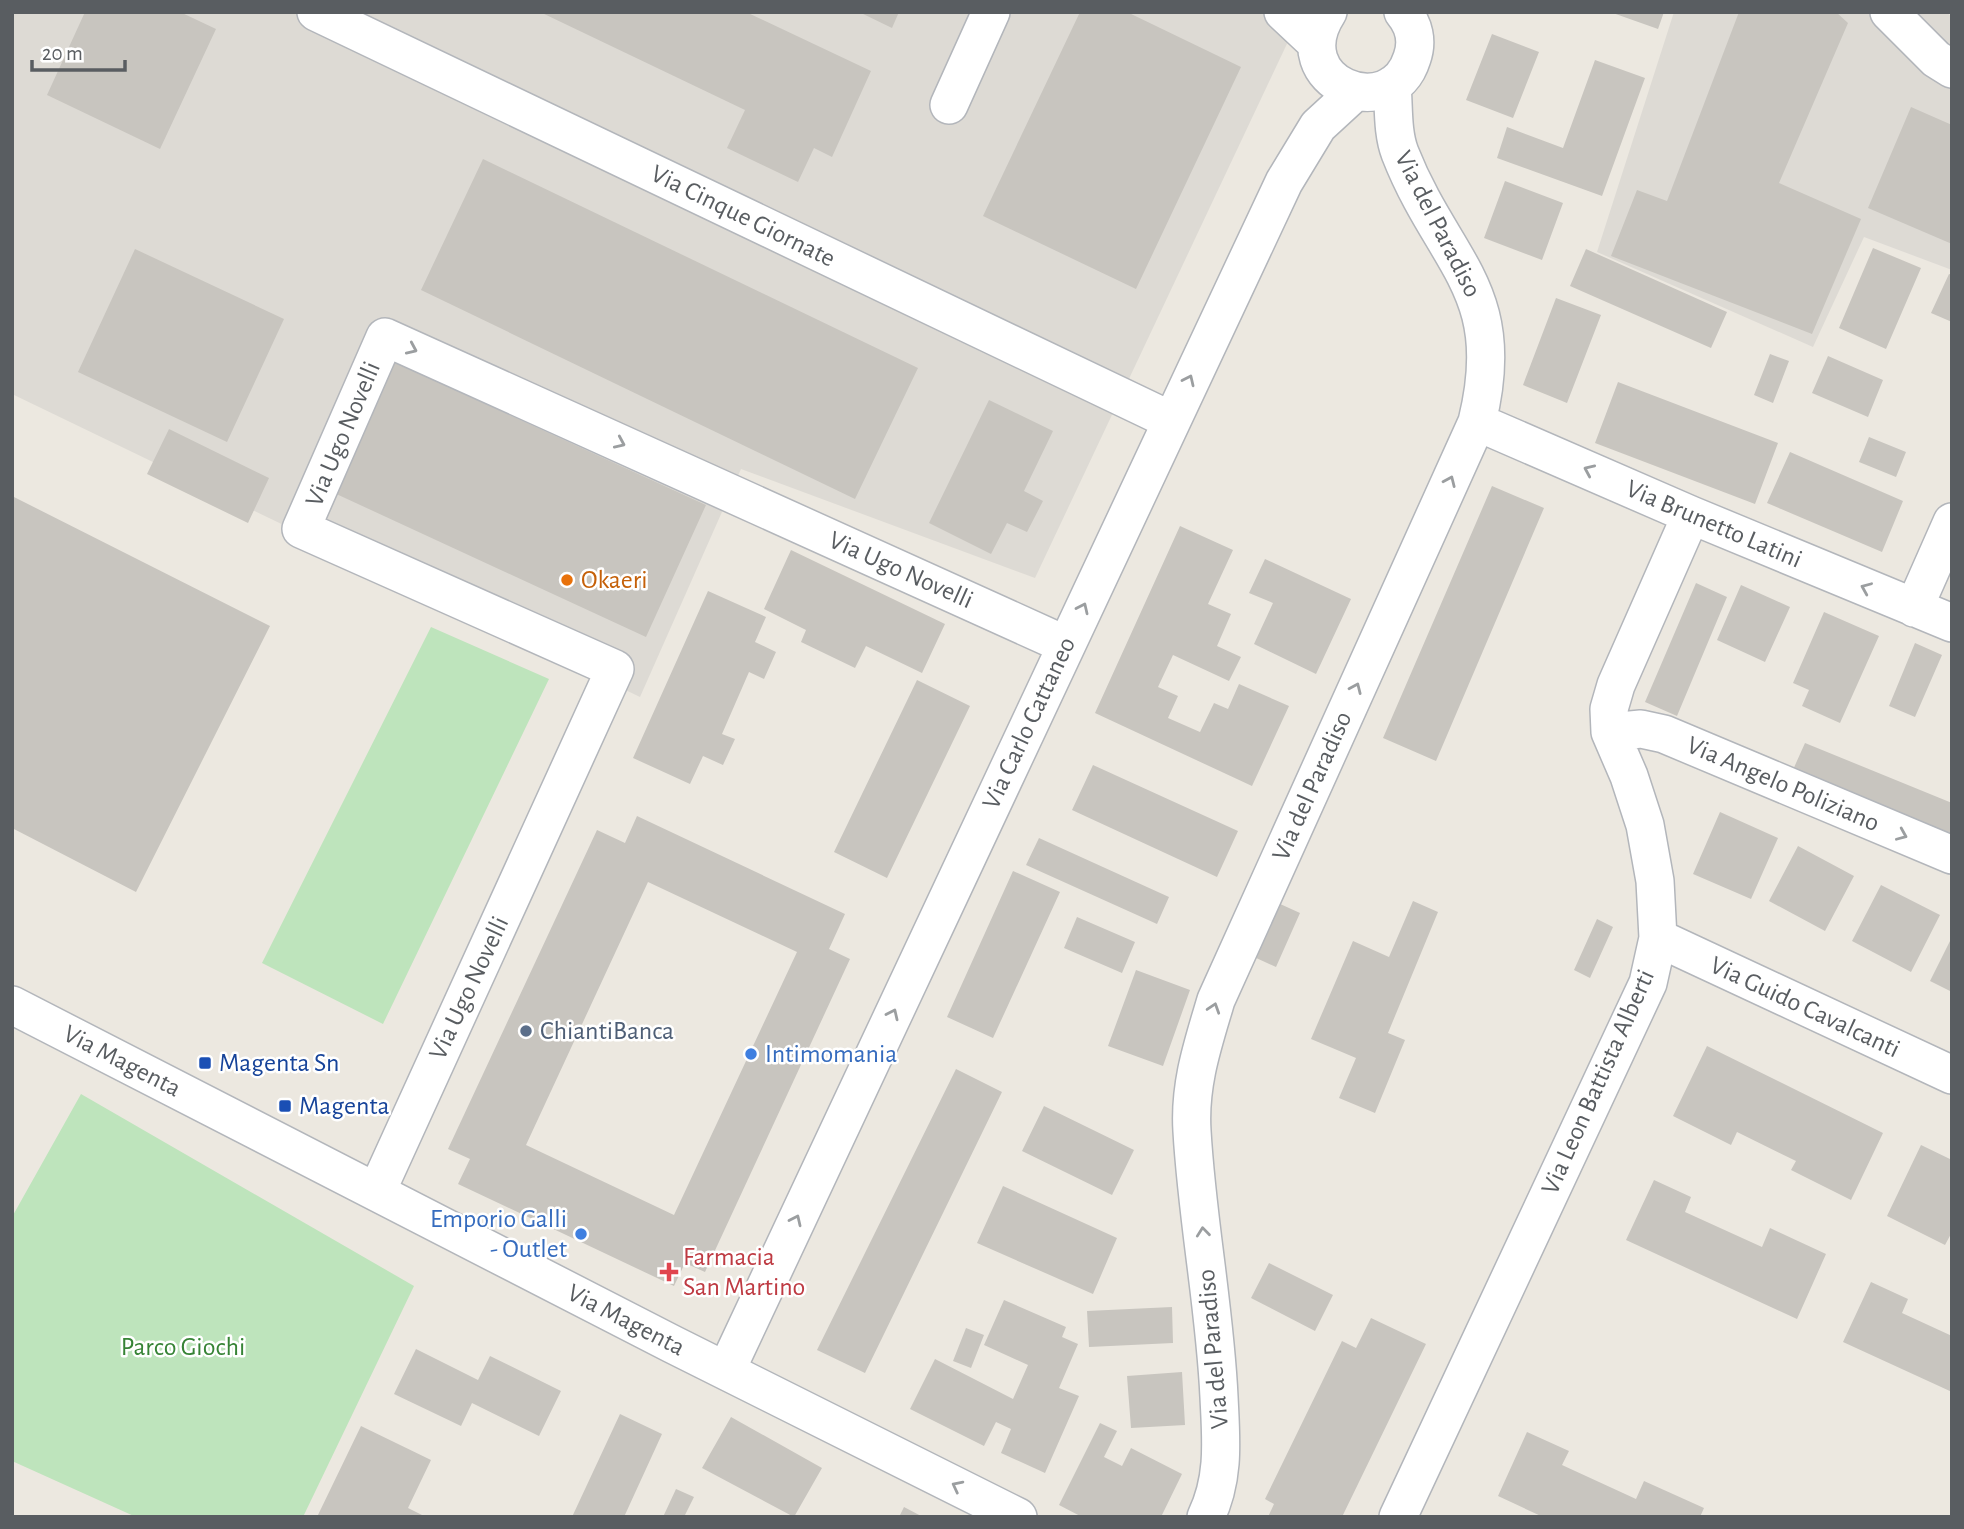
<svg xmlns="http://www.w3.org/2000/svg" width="1964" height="1529" font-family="'Alegreya Sans',sans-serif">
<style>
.industrial{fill:#dddad4}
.green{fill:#bee4bc}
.building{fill:#c8c5bf;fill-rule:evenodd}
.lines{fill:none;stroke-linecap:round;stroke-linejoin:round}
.minor-casing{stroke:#b3b6bb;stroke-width:40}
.minor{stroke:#fff;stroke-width:37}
.oneway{stroke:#9b9ea0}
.food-dot{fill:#e8710a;stroke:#fff;stroke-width:2.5}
.service-dot{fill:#5c6f8a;stroke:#fff;stroke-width:2.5}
.shop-dot{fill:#3f7fe0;stroke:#fff;stroke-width:2.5}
.transit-dot{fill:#1a4fb4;stroke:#fff;stroke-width:2.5}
.health-dot{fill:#e0444e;stroke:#fff;stroke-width:2.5}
.labels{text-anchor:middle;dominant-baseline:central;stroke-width:5;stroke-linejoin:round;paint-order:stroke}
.street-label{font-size:26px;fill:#595d61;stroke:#fff}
.food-label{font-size:26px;fill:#c56008;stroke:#fff;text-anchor:start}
.service-label{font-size:26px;fill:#4e5e75;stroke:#fff;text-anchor:start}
.shop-label{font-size:26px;fill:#366cbe;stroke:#fff;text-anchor:start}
.transit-label{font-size:26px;fill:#164399;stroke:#fff;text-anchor:start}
.health-label{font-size:26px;fill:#be3a42;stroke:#fff;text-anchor:start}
.park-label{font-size:26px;fill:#368335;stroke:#fff}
</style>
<rect width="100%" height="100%" fill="#ece8e0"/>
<path class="industrial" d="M12,12H1302L1035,578L741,469L640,697L12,394Z
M1674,12H1946L1952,17V270L1864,237L1813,347L1597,252Z"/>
<path class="green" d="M431,627L549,679L383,1024L262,963Z
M81,1094L414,1286L303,1517H136L12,1461V1217Z"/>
<path class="building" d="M85,12H180L216,29L160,149L47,95Z
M540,12H746L871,71L832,157L814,148L798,182L727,148L745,110Z
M859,12H899L892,28Z
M1080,12H1127L1241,67L1136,289L983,216Z
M1610,12H1664L1658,29Z
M1739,12H1836L1848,23L1779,183L1861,219L1812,334L1611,256L1637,190L1667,201Z
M1492,34L1539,52L1513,118L1466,100Z
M1595,60L1645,78L1602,196L1497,158L1507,127L1563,148Z
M1911,107L1952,125V244L1868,208Z
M483,159L918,368L855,499L421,290Z
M1505,181L1563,203L1542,260L1484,238Z
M1873,248L1921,268L1886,349L1839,328Z
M135,249L284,319L227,442L78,372Z
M1586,249L1727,312L1711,348L1570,286Z
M1949,274L1952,275V322L1931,313Z
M1556,298L1601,315L1567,403L1523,385Z
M1770,354L1789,361L1773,403L1754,395Z
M1828,356L1883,380L1868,417L1812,393Z
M392,361L706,505L646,637L332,492Z
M1618,382L1778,443L1755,504L1595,443Z
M989,400L1053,431L1024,491L1043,501L1027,532L1007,523L991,554L929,523Z
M169,429L269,478L248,523L147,474Z
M1869,437L1906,452L1896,477L1859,462Z
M1790,452L1903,501L1882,552L1767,503Z
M1492,486L1544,508L1436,761L1383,738Z
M12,496L270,626L136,892L12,828Z
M1180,526L1233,550L1208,604L1231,614L1217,646L1241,657L1229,681L1173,655L1158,687L1178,696L1168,718L1200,732L1214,703L1228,709L1239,684L1289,706L1252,786L1095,713Z
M791,550L945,624L922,673L866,646L855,668L801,642L806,630L764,609Z
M1265,559L1351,599L1316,674L1254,644L1273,603L1249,593Z
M1696,583L1727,597L1677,716L1645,702Z
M1741,585L1790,607L1765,662L1717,640Z
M708,591L766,617L755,642L776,652L764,679L749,672L722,734L735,739L723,765L703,756L690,784L633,758Z
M1824,612L1879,636L1840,723L1802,706L1809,690L1793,683Z
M1915,643L1942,655L1915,717L1889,706Z
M917,680L970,706L887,878L834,852Z
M1805,743L1952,803V838L1792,772Z
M1093,765L1238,831L1217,877L1072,810Z
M1720,812L1778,838L1751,899L1693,874Z
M637,816L845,914L829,949L850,959L705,1272L685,1263L674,1286L458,1184L470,1159L448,1149L597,830L625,843ZM648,882L797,952L674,1215L526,1145Z
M1039,838L1169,897L1157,924L1026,865Z
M1798,846L1854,876L1825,931L1769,901Z
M1013,871L1060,892L993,1038L947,1017Z
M1881,885L1940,915L1911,972L1852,941Z
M1413,901L1438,912L1388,1033L1405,1040L1375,1113L1339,1098L1356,1058L1311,1039L1353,941L1389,957Z
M1278,903L1300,913L1276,967L1254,957Z
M1077,917L1135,942L1122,973L1064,948Z
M1597,919L1613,927L1590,978L1574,970Z
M1952,937V992L1930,981Z
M1136,970L1190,990L1163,1066L1108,1046Z
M1707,1046L1883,1133L1851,1200L1791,1170L1796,1161L1737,1132L1731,1145L1673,1116Z
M956,1069L1002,1092L865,1373L817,1350Z
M1044,1106L1134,1150L1112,1195L1022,1151Z
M1921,1145L1952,1160V1232L1945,1245L1887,1216Z
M1654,1180L1691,1197L1685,1212L1762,1247L1770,1228L1826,1254L1797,1319L1626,1240Z
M1003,1186L1117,1238L1093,1294L977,1243Z
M1269,1263L1333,1295L1315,1331L1251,1298Z
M1871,1282L1908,1299L1902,1313L1952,1336V1392L1843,1342Z
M1004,1300L1066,1327L1062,1337L1078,1344L1059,1388L1079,1396L1045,1473L1001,1453L1011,1429L996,1422L984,1446L910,1409L935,1359L1013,1399L1028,1365L984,1345Z
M1172,1307L1173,1343L1089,1347L1087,1311Z
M1371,1318L1426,1344L1342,1517H1268L1274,1504L1265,1499L1342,1341L1356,1348Z
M966,1328L984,1335L971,1368L953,1361Z
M416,1349L478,1380L490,1356L561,1391L539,1436L472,1403L461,1426L394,1394Z
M1182,1372L1185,1425L1131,1428L1127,1376Z
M620,1414L662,1434L624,1517H572Z
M731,1417L822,1468L794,1517L702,1468Z
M1100,1423L1117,1431L1104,1457L1122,1466L1131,1448L1182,1474L1161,1517H1082L1059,1505Z
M361,1426L431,1460L408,1508L426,1517H317Z
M1527,1432L1569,1451L1562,1465L1636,1499L1644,1481L1704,1508L1700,1517H1543L1498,1496Z
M676,1489L694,1497L684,1517H663Z
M904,1507L923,1517H899Z"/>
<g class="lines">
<g class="minor-casing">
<path id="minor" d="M316,12L1170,420
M1283,12L1316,43
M1328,12C1282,83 1391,126 1412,58C1418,41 1414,25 1403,12
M1889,12L1936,59L1952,69
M949,105L991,12
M1477,422L1691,515L1952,623
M1914,608L1952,522
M1610,732L1641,729L1664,734L1952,855
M1658,938L1952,1075
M12,1005L672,1344L1018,1517
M377,1191L615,669L301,529L385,337L1066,645
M726,1371L1284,182L1318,126L1355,92
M1206,1517C1225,1478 1221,1439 1219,1397C1215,1308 1197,1220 1192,1131C1189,1084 1203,1044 1216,1000L1477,422C1510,289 1443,263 1400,153C1392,132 1394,107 1392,85
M1398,1517L1648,983L1658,938L1655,881L1645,825L1629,776L1610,732L1609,709L1616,685L1691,515"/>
</g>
<use href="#minor" class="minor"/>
</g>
<defs><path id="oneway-chevron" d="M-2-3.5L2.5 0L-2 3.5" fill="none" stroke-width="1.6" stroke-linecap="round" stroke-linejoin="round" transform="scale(1.75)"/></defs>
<g class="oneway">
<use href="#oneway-chevron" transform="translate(412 349) rotate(24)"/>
<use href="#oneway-chevron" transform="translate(1189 380) rotate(-65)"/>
<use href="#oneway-chevron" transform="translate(620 443) rotate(24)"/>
<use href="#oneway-chevron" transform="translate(1589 470) rotate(-156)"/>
<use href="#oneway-chevron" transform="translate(1450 481) rotate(-66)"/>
<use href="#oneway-chevron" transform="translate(1866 588) rotate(-157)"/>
<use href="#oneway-chevron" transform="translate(1083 608) rotate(-65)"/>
<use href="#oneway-chevron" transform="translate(1356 688) rotate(-66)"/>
<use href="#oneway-chevron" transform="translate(1902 835) rotate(23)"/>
<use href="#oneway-chevron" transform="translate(1214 1008) rotate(-72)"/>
<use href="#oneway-chevron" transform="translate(893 1014) rotate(-65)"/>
<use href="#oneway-chevron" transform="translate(796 1220) rotate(-65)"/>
<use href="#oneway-chevron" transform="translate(1203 1232) rotate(-96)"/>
<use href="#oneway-chevron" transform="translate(957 1486) rotate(-153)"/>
</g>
<circle class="food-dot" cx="567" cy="580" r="7"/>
<circle class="service-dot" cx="526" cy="1031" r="7"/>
<g class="shop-dot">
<circle cx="751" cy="1054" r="7"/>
<circle cx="581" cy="1234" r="7"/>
</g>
<g class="transit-dot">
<rect x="198" y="1056" width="14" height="14" rx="3.5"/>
<rect x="278" y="1099" width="14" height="14" rx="3.5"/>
</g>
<path class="health-dot" d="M665.5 1261.5h7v7h7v7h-7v7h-7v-7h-7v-7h7z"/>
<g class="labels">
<g class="street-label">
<text transform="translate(743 216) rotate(26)">Via Cinque Giornate</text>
<text transform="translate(1438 224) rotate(63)">Via del Paradiso</text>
<text transform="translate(343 434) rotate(-67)">Via Ugo Novelli</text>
<text transform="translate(1714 524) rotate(23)">Via Brunetto Latini</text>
<text transform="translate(901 570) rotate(24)">Via Ugo Novelli</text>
<text transform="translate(1029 723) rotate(-65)">Via Carlo Cattaneo</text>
<text transform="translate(1783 784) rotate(23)">Via Angelo Poliziano</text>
<text transform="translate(1312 786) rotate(-66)">Via del Paradiso</text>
<text transform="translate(469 988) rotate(-65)">Via Ugo Novelli</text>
<text transform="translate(1805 1007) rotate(25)">Via Guido Cavalcanti</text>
<text transform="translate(122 1061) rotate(27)">Via Magenta</text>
<text transform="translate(1598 1082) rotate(-66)">Via Leon Battista Alberti</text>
<text transform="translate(626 1320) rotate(27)">Via Magenta</text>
<text transform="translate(1213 1349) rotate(-95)">Via del Paradiso</text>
</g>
<g class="food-label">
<text x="581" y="580">Okaeri</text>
</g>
<g class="service-label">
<text x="540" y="1031">ChiantiBanca</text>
</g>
<g class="shop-label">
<text x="765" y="1054">Intimomania</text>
<text x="567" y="1219" text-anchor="end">Emporio Galli<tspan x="567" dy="30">- Outlet</tspan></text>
</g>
<g class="transit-label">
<text x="219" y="1063">Magenta Sn</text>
<text x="299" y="1106">Magenta</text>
</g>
<g class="health-label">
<text x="683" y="1257">Farmacia<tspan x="683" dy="30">San Martino</tspan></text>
</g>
<g class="park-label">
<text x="183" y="1347">Parco Giochi</text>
</g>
</g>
<rect width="1964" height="1529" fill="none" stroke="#595d61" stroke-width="28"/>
<path d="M32 60v10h93v-10" fill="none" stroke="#595d61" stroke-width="3.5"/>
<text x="42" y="60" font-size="21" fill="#595d61" stroke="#ffffff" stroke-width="5" paint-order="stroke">20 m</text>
</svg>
